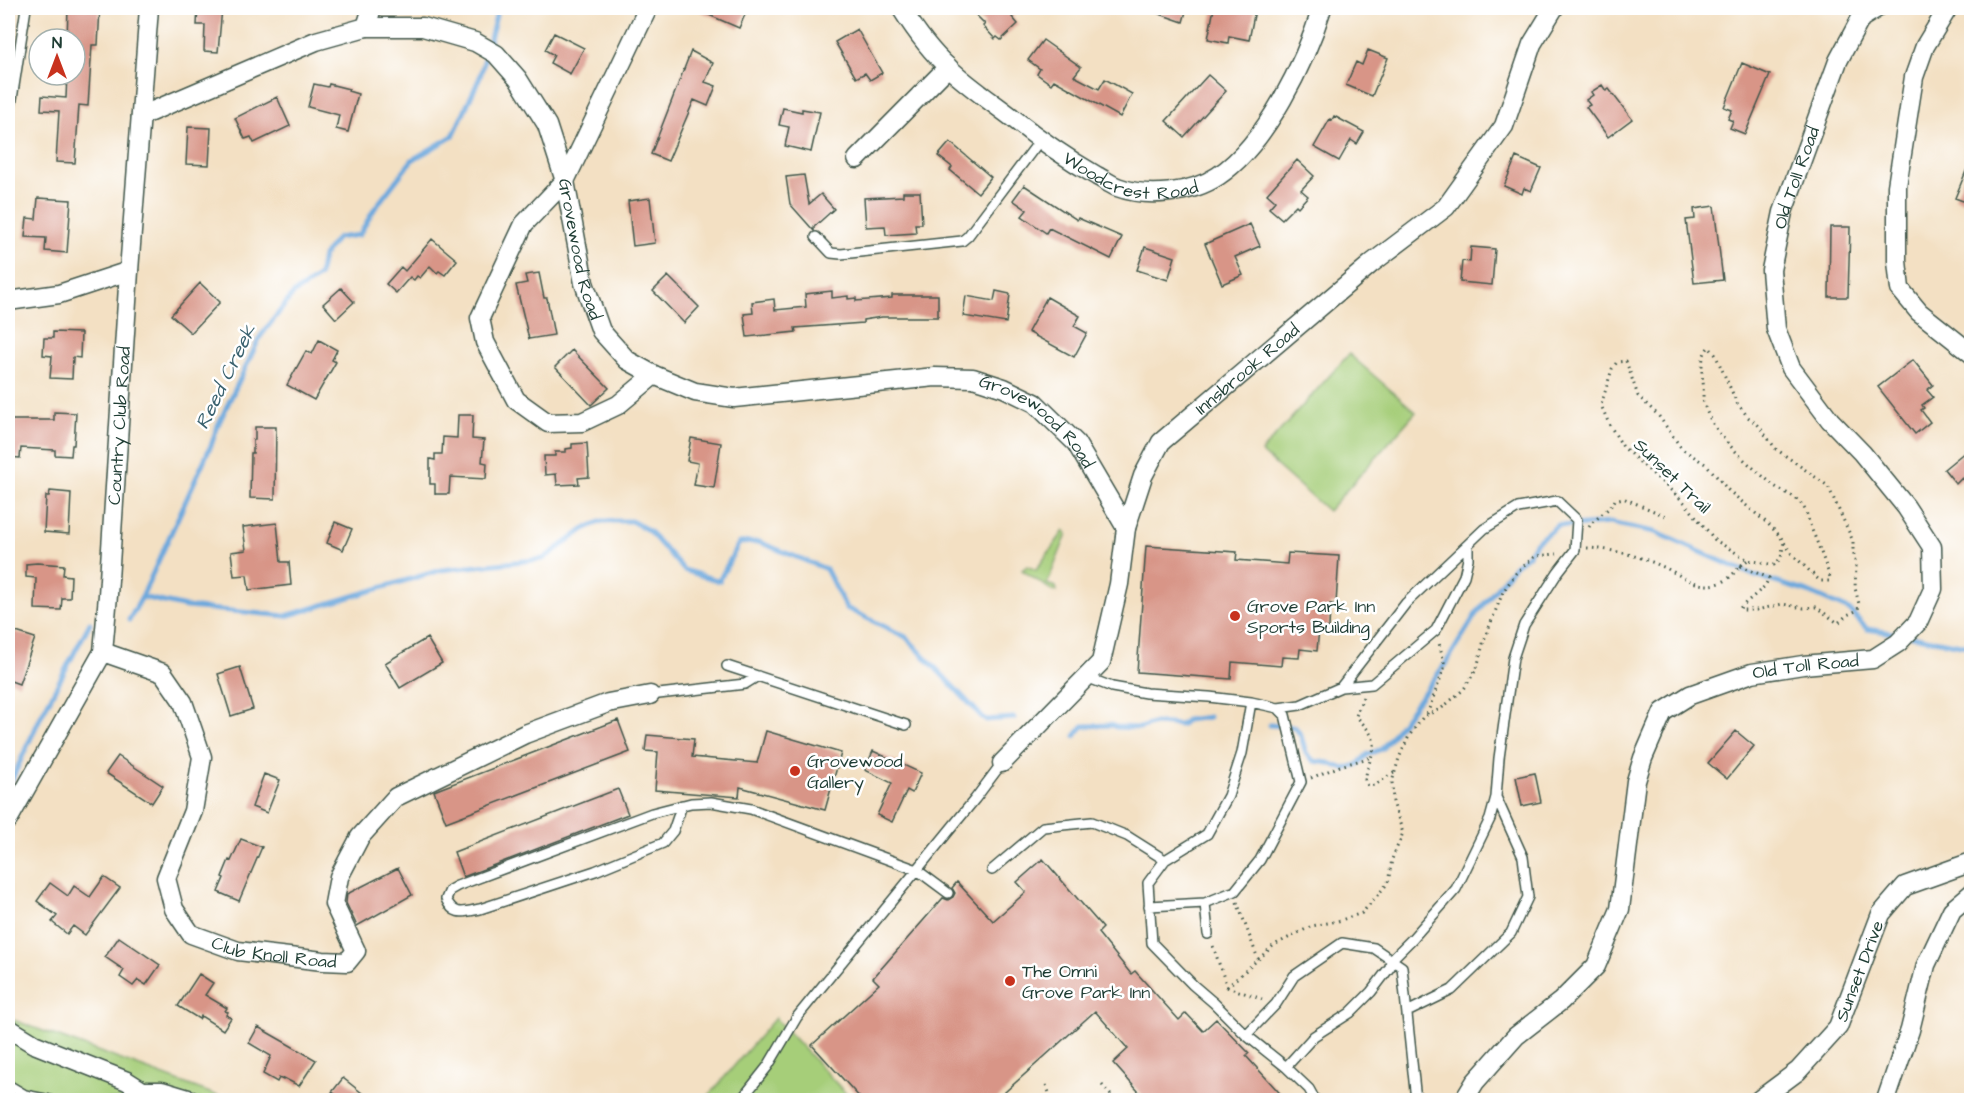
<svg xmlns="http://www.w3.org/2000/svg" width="1979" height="1108" font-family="'Architects Daughter',sans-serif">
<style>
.green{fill:#a6ce79;stroke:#628656;stroke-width:1.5}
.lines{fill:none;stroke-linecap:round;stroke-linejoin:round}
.stream{stroke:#6ca8dd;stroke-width:5}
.building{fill:#d89587}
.service-casing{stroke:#3f5549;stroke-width:12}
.minor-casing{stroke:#3f5549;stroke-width:21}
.path{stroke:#3f5549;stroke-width:3;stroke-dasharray:1.5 4.5;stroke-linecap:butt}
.service{stroke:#fff;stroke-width:9}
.minor{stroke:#fff;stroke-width:18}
.poi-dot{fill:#c8321e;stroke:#fff;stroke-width:2}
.labels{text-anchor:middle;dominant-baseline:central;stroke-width:5;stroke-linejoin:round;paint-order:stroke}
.street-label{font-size:18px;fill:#1f3d34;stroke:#fff}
.poi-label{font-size:18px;fill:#1f3d34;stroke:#fff;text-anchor:start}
.water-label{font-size:20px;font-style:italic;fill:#3a626f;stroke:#fff}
</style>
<rect width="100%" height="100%" fill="#fff"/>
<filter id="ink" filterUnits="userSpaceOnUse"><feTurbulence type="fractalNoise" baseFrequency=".0167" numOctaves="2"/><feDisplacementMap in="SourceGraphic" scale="12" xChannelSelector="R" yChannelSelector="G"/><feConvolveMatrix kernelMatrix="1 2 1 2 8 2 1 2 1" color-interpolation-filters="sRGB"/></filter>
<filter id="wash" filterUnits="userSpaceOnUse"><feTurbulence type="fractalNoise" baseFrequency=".008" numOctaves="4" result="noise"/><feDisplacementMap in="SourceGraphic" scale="24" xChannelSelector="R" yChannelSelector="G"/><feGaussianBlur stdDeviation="1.35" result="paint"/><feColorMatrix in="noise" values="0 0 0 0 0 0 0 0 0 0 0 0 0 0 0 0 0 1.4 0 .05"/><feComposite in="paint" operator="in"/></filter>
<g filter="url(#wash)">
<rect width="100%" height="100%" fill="#f3e0c3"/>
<path class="green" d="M1349,354L1416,412L1328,511L1261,452Z
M1064,531L1067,534L1047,584L1056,587L1057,591L1054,592L1022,570L1027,566L1036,570Z
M8,1018L229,1100H8Z
M775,1018L852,1100H705Z"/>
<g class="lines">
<path class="stream" d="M142,597L186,607L286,616L441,570L543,559L586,528L602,521H631L648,530L684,570L719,581L739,543L759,542L826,569L846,608L906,637L985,720L1014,718
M129,620L142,597L212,443L217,427L260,337L293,294L319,276L323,256L337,238L359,235L375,208L412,160L453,136L480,77L498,8
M1911,636L1972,647
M1270,725L1295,727L1301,736L1306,753L1314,761L1329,763L1344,769L1357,765L1368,754L1382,749L1446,663L1476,614L1514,566L1528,555L1535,543L1558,525L1572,526L1610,523L1655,532L1755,576L1808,592L1849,610L1867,629L1899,634
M1075,736L1083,726L1111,725L1116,727L1140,728L1155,723L1181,725L1186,720L1209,717
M8,788L41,716L90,623"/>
</g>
<g id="blocks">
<path class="building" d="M68,8H100L98,45H92L88,106L79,105L75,163L56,162L59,111L41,110L42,96L66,98L67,75H75V39H67Z
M198,8H222L218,52L204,51L205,25H197Z
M693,8H748L739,28Z
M969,8H1022L1012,17L1018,24L1001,40L997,37L995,39L983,26L985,24Z
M1148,8H1187L1183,22L1148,10Z
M1214,8L1224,10V8H1243L1255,10L1249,40L1229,36L1228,43L1208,39Z
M857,29L882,73L870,80L865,73L856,78L835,42Z
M554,33L584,48L570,74L550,63L554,55L545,50Z
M1043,40L1081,67L1074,76L1099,89L1105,79L1132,94L1120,117L1054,80L1051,84L1037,74L1040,69L1028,60Z
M1368,50L1388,58L1372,96L1346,85L1356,62L1362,65Z
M691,51L713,63L705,82L716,86L708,106L694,100L668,161L651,154Z
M1742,63L1770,75L1745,134L1730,128L1733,121L1728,119L1732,110L1724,107Z
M1208,75L1226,91L1184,137L1166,121Z
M314,84L328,87L329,84L349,89L348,91L358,94L348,132L336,129L339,115L308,107Z
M1602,85L1606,91L1609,89L1632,119L1608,137L1586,107L1590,105L1586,100L1593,95L1591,92Z
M277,97L290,126L254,143L251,137L245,139L235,118Z
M783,108L802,112V109L820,112L811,152L785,146L789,127L779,125Z
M1334,116L1364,132L1357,144L1351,140L1339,161L1314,147L1330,119L1332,120Z
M188,127L211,128L209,165L186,164Z
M950,142L991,177L978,193L950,170L952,167L938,156Z
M1516,157L1541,168L1531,191L1524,188L1522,194L1504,186Z
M1971,159V204L1955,198Z
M1297,160L1314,176L1301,190L1308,196L1298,207L1296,205L1282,219L1269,208L1275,201L1267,194Z
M804,175L809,204L821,194L834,209L814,227V231L790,204L786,177Z
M1024,185L1077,220L1078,218L1122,237L1111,259L1049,228L1046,233L1022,216L1027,210L1013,200Z
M903,192H920L922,224H915L916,233L886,235L885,226L866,227L864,198L903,196Z
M38,198L71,200L67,253L45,251L46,238L25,237L27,218L36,219Z
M650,198L655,243L633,246L628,201Z
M1714,206L1723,280L1694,283L1686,220L1695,219L1694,209Z
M1250,224L1260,246L1235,257L1243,275L1222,284L1205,244Z
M1830,227H1850L1848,297H1829Z
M432,239L457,260L445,275L439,271L437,273L430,266L420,278L417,276L414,280L410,277L396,293L386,284L401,267L405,271Z
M1145,247L1175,257L1168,280L1137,270Z
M1471,247L1495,249L1492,285L1460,282L1462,261L1470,262Z
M539,273L544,298H547L554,335L529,339L516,285L527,283L525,275Z
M668,276L699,307L684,323L653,291Z
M200,283L220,302L191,333L171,315Z
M341,288L354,302L336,319L323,304Z
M832,291V298L848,296V299L856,298V301L892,298V295H938V317H882L863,320V323L795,328L796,332L747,337L744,314L753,313L752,302L774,299L775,310L806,307L805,294Z
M996,291L1010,294L1006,323L963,316L966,296L994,301Z
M1047,297L1080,316L1074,326L1087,333L1074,357L1028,332Z
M53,332L81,333L80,358L73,357L72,379L50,378L52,356L43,355L44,338H53Z
M319,340L337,350L332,360L336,362L314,400L287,385L306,351L312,354Z
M572,350L609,388L591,405L555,367Z
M1913,360L1933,385L1927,390L1933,397L1922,405L1924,408L1921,410L1930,422L1915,434L1878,387Z
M54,412L76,413L74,445H72L71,456L55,455V450L21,448L20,458L8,457V420H54Z
M458,415H473L472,439L484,440L482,462L487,463L486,479L450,477L449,494H435V484H430V459L435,460V454H442L443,437L457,438Z
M255,427H276L275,499L250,498L251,453H253V440H255Z
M691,438L721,443L714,488L694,485L698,463L687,461Z
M587,443L589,477L578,478L579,484L557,485L556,474L545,475L544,456H555V452H566V449L572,448V444Z
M1966,451L1971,458V490L1962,478L1956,484L1944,469Z
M50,491L71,493L69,534L44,532L46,496H49Z
M335,522L352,529L343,550L327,543Z
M277,523L281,562H289L291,585L249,590L247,575L234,576L231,552L246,550L243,527Z
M1146,546L1237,552L1236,560L1287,564L1288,553L1339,556L1336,604H1330L1329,628H1319L1317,651L1300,649L1299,658L1282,657L1281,666L1232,662L1231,679L1137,672Z
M37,563L64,565L63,575L71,576L70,598H62L61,610L35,609L36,578L26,577V564Z
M13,631L35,638L19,684L8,680V647Z
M427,638L442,663L400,688L385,663Z
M240,667L253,709L231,716L218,674Z
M618,720L630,752L446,822L434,791Z
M766,731L841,753L825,810L740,787L739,797L655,790L658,752L645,751L647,735L694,739L692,757L757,763Z
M1736,731L1754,746L1727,779L1708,763Z
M873,751L921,773L912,793L907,790L892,822L877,815L892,783L865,770Z
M118,756L163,786L152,803L106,773Z
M1535,773L1541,802L1522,806L1516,777Z
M264,774L280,780L267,813L252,807Z
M618,789L628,814L463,877L454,852Z
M241,839L262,847L239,901L218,892L224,878L222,877L229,860L231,861Z
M1043,859L1103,928L1098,933L1131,974L1135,971L1179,1020L1186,1013L1203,1031L1216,1019L1249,1053L1246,1056L1287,1101H1147L1113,1063L1128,1049L1095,1011L995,1101H863L812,1045L879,984L873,978L943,898L948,900L953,897L955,893L952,888L957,882L993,921L1026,892L1017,882Z
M398,868L412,895L357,926L346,903L347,894Z
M104,877L120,888L85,935L73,926L67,934L52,922L57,916L37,901L50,883L68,896L74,886L90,897Z
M119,937L160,965L146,985L138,980L133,986L120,977L124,970L105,957Z
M199,974L213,983L205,995L227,1008L225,1011L228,1012L226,1015L231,1018L223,1030L201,1016L199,1019L178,1006Z
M258,1027L316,1060L299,1086L284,1078L283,1080L279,1078L277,1082L263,1074L271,1056L249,1043Z
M343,1078L372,1101H329L335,1094L332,1092Z"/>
</g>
</g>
<g filter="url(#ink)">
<use href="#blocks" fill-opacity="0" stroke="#3f5549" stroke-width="1.5"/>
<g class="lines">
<g class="service-casing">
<path id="service" d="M8,125L26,8
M816,237L831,253L841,254L962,241L968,236L1041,139
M727,666L906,725
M1086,677L1112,687L1146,693L1209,697L1251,702L1278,708L1300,705L1341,687L1372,684L1436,630L1464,576L1468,559V545
M650,695L745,684L758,676
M1251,702L1242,753L1228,796L1207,834L1165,860L1148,883L1152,943L1193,985L1214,1003L1246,1035L1286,1067L1309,1089L1315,1100
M682,805L673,831L663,843L595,871L480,909C464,912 454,917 446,899L450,890L457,886L652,813L691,803L711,802L751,809L917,870L948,893
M992,870L1043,827L1092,822L1127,836L1165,860
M1205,903L1208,934
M1149,906L1205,903L1235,891L1260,860L1301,782L1285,715L1278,708
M1407,1012L1452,990L1511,933L1528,897L1523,857L1496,797
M1246,1035L1276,1004L1294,976L1342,943L1374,948L1402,967L1416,1100
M1286,1067L1314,1036L1350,1013L1371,992L1390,967L1391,960L1412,939L1456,889L1490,819L1496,797L1499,758L1513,658L1524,625L1558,572L1575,550L1577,520L1557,501L1518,508L1484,529L1406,603L1341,687
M8,1085L25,1095
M25,1100V1095L50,1100
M741,1100L768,1066L797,1017L975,799L1002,763"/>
</g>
<g class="minor-casing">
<g id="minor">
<path d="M648,8L565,181L524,224L480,318L485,342L516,400L548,423L582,422L618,405L654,375"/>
<path id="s1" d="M901,8C913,27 932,53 949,68C969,87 992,102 1014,119C1040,140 1068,159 1097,176C1103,179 1110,184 1117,187C1147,198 1191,194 1218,176C1267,143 1305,62 1322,8"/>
<path d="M1948,8L1925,46L1914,77L1897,186V261L1900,289L1919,312L1972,354"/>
<path d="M366,27L372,8"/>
<path id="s2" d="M141,116L316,41L366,27H423L475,42L496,54L518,79L547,125L565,181L584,283L601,331L627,360L654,375L695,392L734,398L935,377L973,378L1004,388L1035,403L1076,443L1126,528"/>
<path d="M857,159L948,67"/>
<path d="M8,301L59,294L129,271"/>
<path id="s3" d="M103,652L163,673L183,702L202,757L193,811L166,878L174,909L191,934L238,951L323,961L347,962L356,951L334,904L339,877L360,837L396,797L525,734L608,703L650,695"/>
<path id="s4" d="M1002,763L1101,662L1119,584L1126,528L1143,476L1161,442L1372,263L1446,207L1504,126L1532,44L1554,8"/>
<path id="s5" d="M8,820L103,652L108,595L129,271L149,8"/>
<path d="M8,1028L34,1044L127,1081L157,1100"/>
<path d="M144,1091H162L192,1100"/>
<path id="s6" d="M1464,1100L1475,1082L1516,1036L1561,1001L1596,966L1620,909L1636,781L1643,758L1663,712L1690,695L1752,673L1803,665L1873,659L1898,643L1918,622L1933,589L1932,547L1906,507L1862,453L1830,420L1791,368L1776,329L1771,270L1783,212L1838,61L1861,18L1877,8"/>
<path id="s7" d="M1759,1100L1798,1071L1838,1027L1881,914L1905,886L1972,862"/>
<path d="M1886,1100L1910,1030L1926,965L1952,910L1972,893"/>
</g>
</g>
<path class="path" d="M1589,527C1596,517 1609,511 1615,500L1623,498L1668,517
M1587,548C1611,549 1637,555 1659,565C1679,573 1697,591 1720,583C1732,579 1738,566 1748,560
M1740,566L1769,578L1765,586L1740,608L1743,610H1757L1782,604L1804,608L1816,607L1838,623L1847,615L1858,610L1859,604L1855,588L1856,566L1853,550V541L1828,486L1776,449L1758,425L1748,417L1737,403L1715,354L1709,347C1701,354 1701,371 1703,381C1704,389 1702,397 1704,404C1714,437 1747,462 1772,484C1781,492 1794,494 1802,505C1808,513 1808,521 1812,530C1819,546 1824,561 1830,577L1829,581H1820L1791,553L1780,536L1767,523L1728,490L1707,465L1682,449L1658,415L1638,396L1626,361L1617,362L1612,369L1601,405L1609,424L1623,447L1685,503L1715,540L1748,560L1774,565L1781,558L1784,542
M1363,697L1356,716C1386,748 1371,745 1365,780L1368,786C1378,786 1384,777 1394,773
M1427,714L1444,669V662L1439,643
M1311,778L1340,766L1372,757
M1237,902L1258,959
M1213,946L1227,987
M1227,987L1274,945L1312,926L1338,921L1362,913L1388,883L1392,859L1403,833L1393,802L1392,782L1399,758L1409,736L1423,717L1442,708L1464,689L1477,668L1484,640L1503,592L1516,573L1535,556L1557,554
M1227,987L1262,999
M1046,1085L1052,1100
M1102,1085L1115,1100"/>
<use href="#service" class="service"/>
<use href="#minor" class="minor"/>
</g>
</g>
<g class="poi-dot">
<circle cx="1235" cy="616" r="6"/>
<circle cx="795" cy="771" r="6"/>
<circle cx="1010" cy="981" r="6"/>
</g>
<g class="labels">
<g class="street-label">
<text stroke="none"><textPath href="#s1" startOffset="294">Woodcrest Road</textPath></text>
<text stroke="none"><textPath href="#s6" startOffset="1236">Old Toll Road</textPath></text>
<text stroke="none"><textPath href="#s2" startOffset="594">Grovewood Road</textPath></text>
<text stroke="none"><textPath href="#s4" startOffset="484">Innsbrook Road</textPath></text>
<text stroke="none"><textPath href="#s5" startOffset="420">Country Club Road</textPath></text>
<text stroke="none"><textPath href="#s2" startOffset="1152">Grovewood Road</textPath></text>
<text transform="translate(1672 476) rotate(44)">Sunset Trail</text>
<text stroke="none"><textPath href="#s6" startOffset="606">Old Toll Road</textPath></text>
<text stroke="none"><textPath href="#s3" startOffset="432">Club Knoll Road</textPath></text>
<text stroke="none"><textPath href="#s7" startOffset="168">Sunset Drive</textPath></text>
</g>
<g class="poi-label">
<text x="1247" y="606">Grove Park Inn<tspan x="1247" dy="21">Sports Building</tspan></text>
<text x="807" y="761">Grovewood<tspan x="807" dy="21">Gallery</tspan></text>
<text x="1022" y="971">The Omni<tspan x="1022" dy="21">Grove Park Inn</tspan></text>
</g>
<g class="water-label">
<text transform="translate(226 377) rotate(-64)">Reed Creek</text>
</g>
</g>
<rect width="1979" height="1108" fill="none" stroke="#fff" stroke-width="30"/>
<g transform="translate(57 57)"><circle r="28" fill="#ffffff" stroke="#a5b1ae" stroke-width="1.5"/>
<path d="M0-4.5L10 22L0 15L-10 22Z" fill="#c8321e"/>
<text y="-9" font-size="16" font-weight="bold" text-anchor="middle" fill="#1f3d34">N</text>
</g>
</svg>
